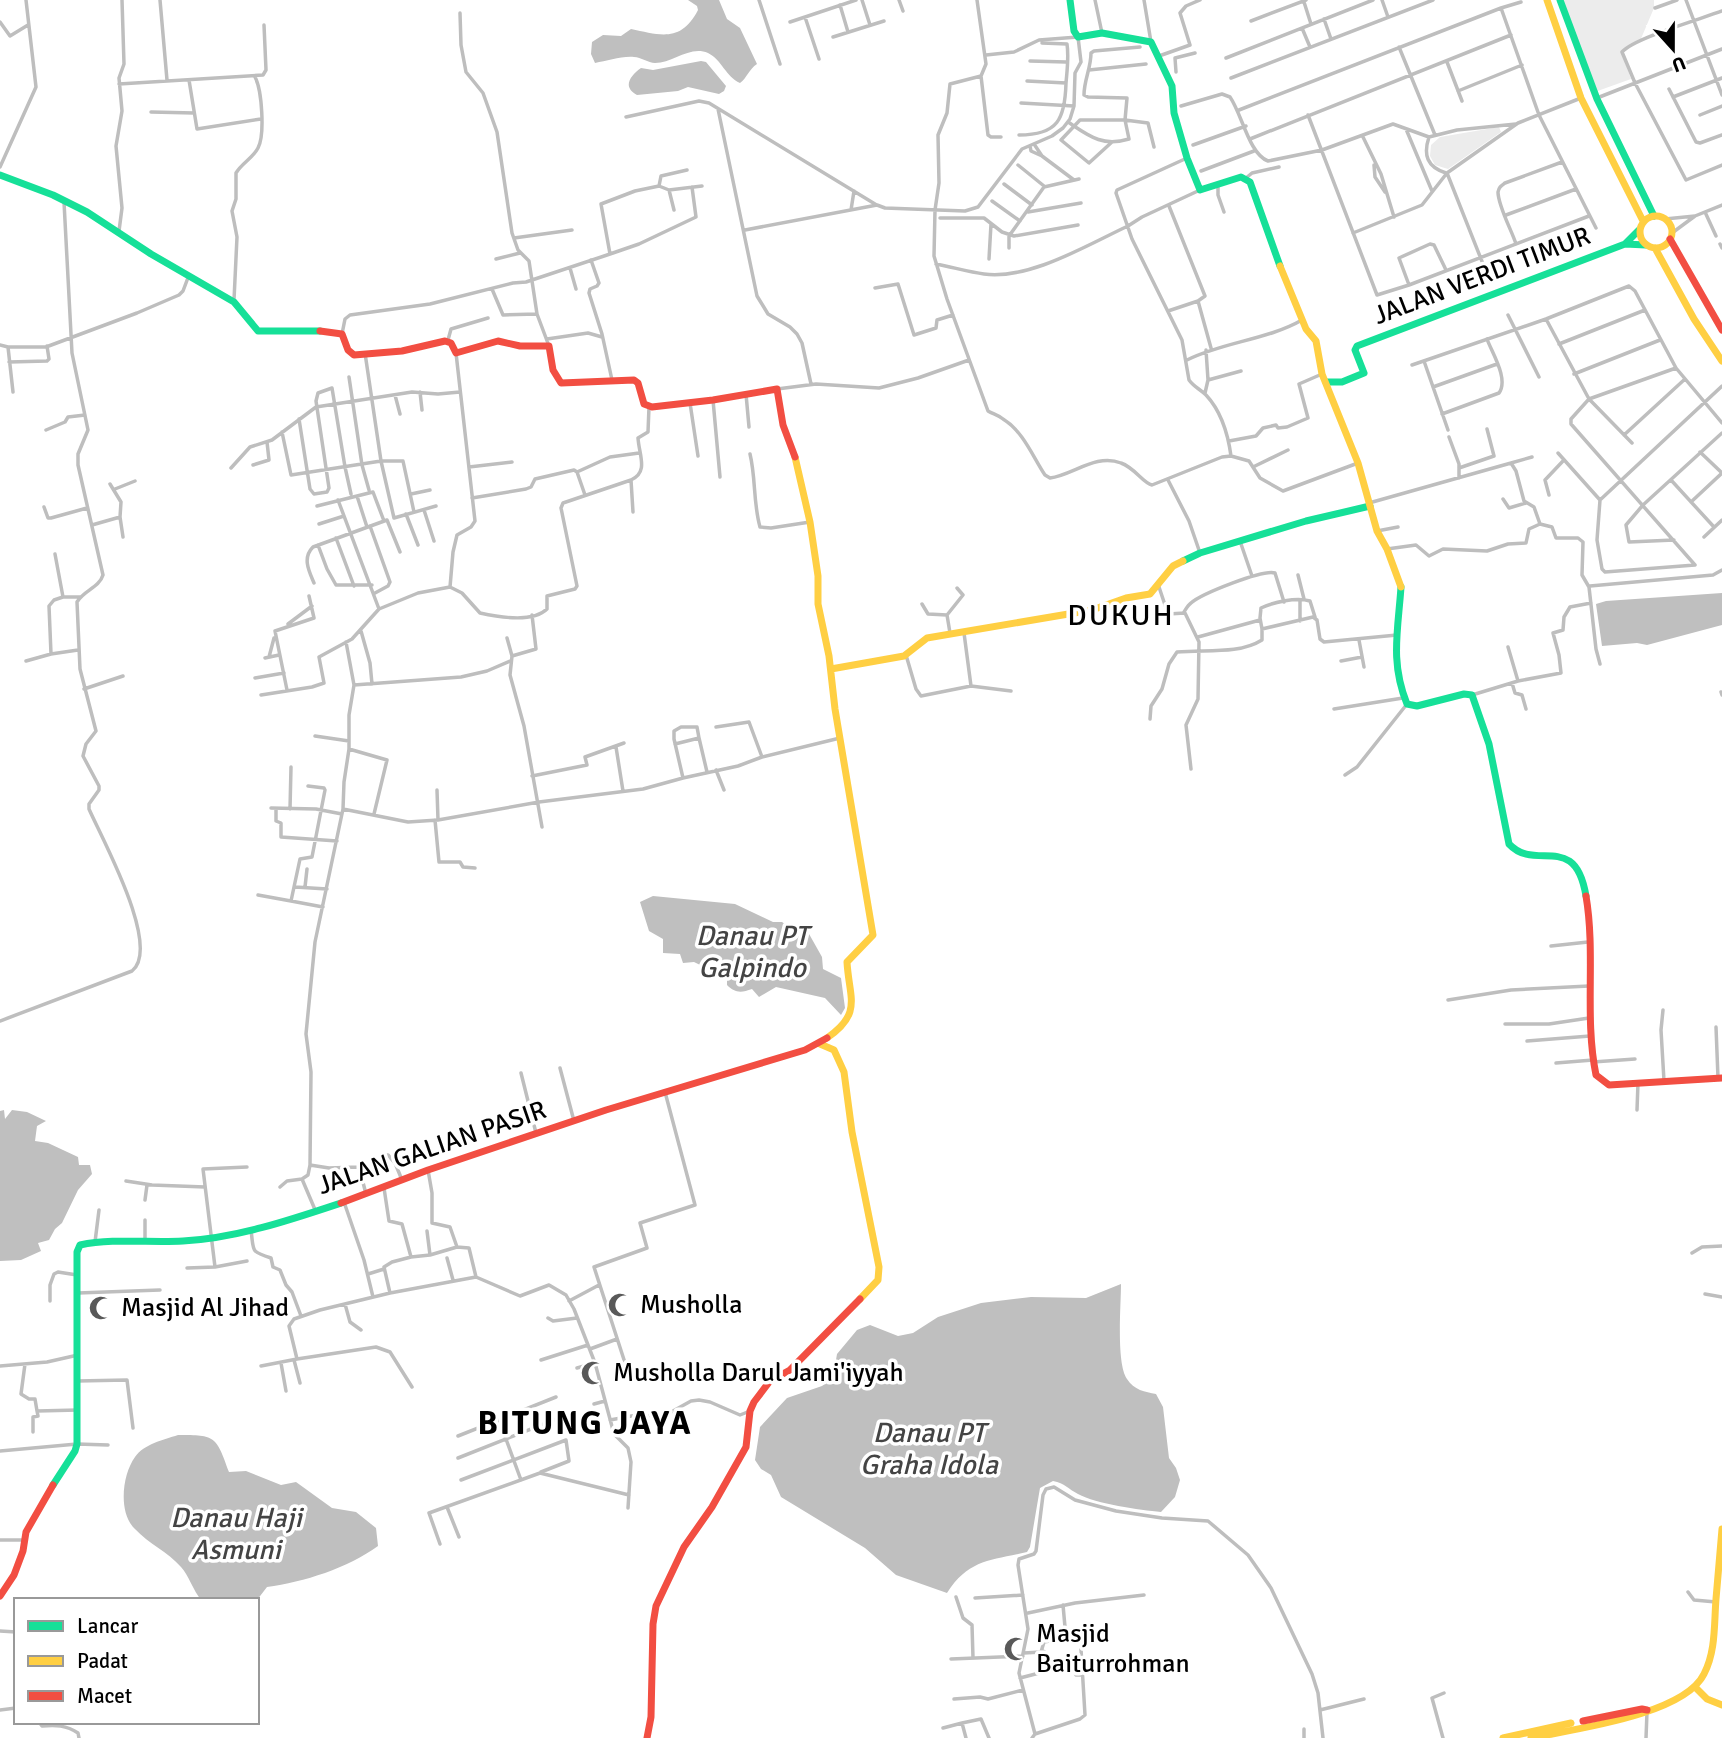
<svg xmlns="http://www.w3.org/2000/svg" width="1722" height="1738" font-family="Signika,sans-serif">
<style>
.green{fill:#ececec}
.water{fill:#bfbfbf}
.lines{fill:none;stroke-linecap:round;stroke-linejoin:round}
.street{stroke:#bebebe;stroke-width:3.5}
.fast{stroke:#16e098;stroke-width:7}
.slow{stroke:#ffcf43;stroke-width:7}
.jam{stroke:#f24e42;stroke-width:7}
.labels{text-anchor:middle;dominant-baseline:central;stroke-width:7;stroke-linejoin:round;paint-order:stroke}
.street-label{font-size:26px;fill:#000;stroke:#fff}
.poi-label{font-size:26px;fill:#000;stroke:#fff;text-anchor:start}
.water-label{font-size:28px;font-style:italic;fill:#444;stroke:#fff}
.quarter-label{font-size:30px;letter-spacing:2px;fill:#000;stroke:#fff}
.district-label{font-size:33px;font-weight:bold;letter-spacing:2px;fill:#000;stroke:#fff}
</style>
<rect width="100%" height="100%" fill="#fff"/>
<path class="green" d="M1560,0H1654V8L1640,41L1627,47L1622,54L1631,79L1592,93Z
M1499,127L1501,132L1448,169L1435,165L1430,156L1431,145L1440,137Z"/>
<path class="water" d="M688,0H719L727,19L740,28L757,64C749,69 747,78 740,83C726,77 722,60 708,53C690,45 673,63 655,63C648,63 641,57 634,57C621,56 607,61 595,63L591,54L592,42L603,35L621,36L631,29C660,35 681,43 698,10L697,6Z
M701,61L706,62L726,86L724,91L719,94L688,87L678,91L637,95C622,87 630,76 641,68L653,70Z
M1722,593V625L1647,645L1637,643L1602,646L1596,604L1606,601Z
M653,896L735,904L773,922H782L789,927L804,925L822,957L823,969L841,978L845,1008L841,1015L825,998L776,987L759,997L752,989C741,993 735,993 727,985V978L694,962L683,963L680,954L663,953V939L649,931L640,902Z
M4,1110L5,1119L12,1110L27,1112L46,1121L37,1126L35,1141L48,1143L78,1157L79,1165H90L92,1174L78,1190L62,1223L55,1229L49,1240L38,1243L41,1251L21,1260L0,1261V1111Z
M1121,1284C1121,1306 1116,1363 1127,1379C1134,1390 1145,1392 1156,1394L1163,1407L1169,1458L1176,1468L1180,1480L1175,1497L1161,1512C1140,1510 1096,1504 1078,1494C1068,1489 1065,1483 1053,1481L1040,1488L1030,1547L1027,1552C990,1561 969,1559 947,1593L896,1575L865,1548L781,1497L771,1475L761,1469L755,1460L760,1427L787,1398L822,1386L833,1378L837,1354L857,1330L870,1325L898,1336L913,1333L938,1317L981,1303L1031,1297L1086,1298Z
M178,1435C216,1435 216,1436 229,1472L246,1471L281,1485L296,1482L332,1508L356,1512L376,1528L378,1546C348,1568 304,1582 267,1587L257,1600H201C193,1590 189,1576 181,1567C168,1552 149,1544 135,1529C118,1513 122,1475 135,1457C144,1444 163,1440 178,1435Z"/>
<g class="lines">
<path class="street" d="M160,0L167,80
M759,0L780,64
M862,0L870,25
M899,0L903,11
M977,0L986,64L981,76L950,84L947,113L938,135L939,183L935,210L934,256L947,299L988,411C993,414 998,415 1003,419C1023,431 1033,457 1045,475L1050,478C1073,475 1096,453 1121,463C1135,468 1143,483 1152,485L1222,457L1231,456
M1095,0L1102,33
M1144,0L1151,42
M1382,0L1388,17
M1686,0L1722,95
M1304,2L1311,24
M840,5L848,32
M1501,8L1539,115L1596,228
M1655,8L1677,0
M1722,11C1701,19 1634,38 1622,52L1635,83L1686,180L1722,165
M460,13L461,45L466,72L483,93L497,132L512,233L518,250L529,261L537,314L549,346
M805,17L819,59
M1324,19L1331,39
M1251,21L1306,0
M0,22L10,36L28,25
M790,22L856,0
M1302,28L1310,47
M833,37L884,21
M1399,47L1435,135
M1159,56L1190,45L1180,13L1186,6L1200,0
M1226,58L1373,0
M1030,61L1066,62
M1447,62L1462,101
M1089,70L1146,64
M1176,72L1175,58L1195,53
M981,76L988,135L991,137H1001
M1231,78L1433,0
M189,80L197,129L261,119
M1027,81L1066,83
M119,84L263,75L266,70L264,25
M1669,89L1696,142L1700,143L1722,135
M1458,91L1522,65
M1673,97L1722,78
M1597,98L1722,49
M1021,103L1074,106
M1181,106L1222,94L1230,97C1242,114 1249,154 1268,161L1322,150L1393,124L1429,137
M718,109L757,296L768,314L790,327L797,334L802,343L811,384
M1239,110L1501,8L1521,2
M151,112L194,113
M1308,115L1377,295L1409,285L1589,216
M1700,115L1722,106
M626,117L699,101L709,103L875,204
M1068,122C1089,136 1102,147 1129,139L1125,120L1127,98L1088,97L1084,95C1084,80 1091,68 1091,53L1094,51L1140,47
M1406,129L1432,191
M1019,135C1058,135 1065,119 1066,83C1067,71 1069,57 1067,44L1042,43
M1363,137L1381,174L1394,217
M1250,139L1511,35
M1112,142L1089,163L1061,140L1080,120H1125L1148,123L1154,147
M1034,144L1042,156
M1193,145L1246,126
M1030,146L1031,151L1042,156L1074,180
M1187,158L1117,190L1116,193L1132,239L1182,340L1189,380C1194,387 1200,389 1206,395C1221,411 1228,434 1231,456L1249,461L1260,478L1283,491L1358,463
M1018,165L1044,186
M1374,165L1375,177L1385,192
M0,167L36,87L26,0
M1201,171L1254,151
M1446,173C1427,167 1423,155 1429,137L1457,130L1516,124
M1447,173L1485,269L1480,273
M1246,178L1252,173L1279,167
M1004,184L1032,205
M1218,184V195L1224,212
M659,186L669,190L702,186
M669,190L674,210
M992,201L1020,221
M851,210L854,191
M1028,212L1081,203
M1705,212L1716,236
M1506,215L1576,189
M1695,216L1722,205
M940,218H984L1002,232L1014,236L1078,225
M1665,219L1695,216L1672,233
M745,230L877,205L885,208L965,211L978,207L1022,149L1052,136L1063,128L1070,119L1074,106L1075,73L1081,62L1078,37L1039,40L1014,52L986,55
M119,231L122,208L116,146L122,111L119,78L124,64L122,0
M1353,233L1422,205L1447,173L1518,123L1581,98
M514,238L572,230
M1516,244C1512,231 1498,206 1498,192C1499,187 1501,186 1505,183L1562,162
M1720,244L1722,248
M1009,248V236L1044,187L1079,179
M610,254L639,244L696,217L692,187
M496,259L520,253
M989,259L991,224
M591,260L599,283L597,286L590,289L589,293L602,334L612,380
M936,264C952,267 969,272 984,274C1030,280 1087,245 1128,226L1142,217L1200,190
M570,268L576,289
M1409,285L1399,258L1430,244L1434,245L1446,270
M875,288L898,284L914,335L936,328L937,320L953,315
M492,289L503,315L537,314
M234,300L237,237L232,211L236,199V173C242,163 253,158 258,148C265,135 262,90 255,77
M1198,301L1211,348
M1168,311L1198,301L1205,296L1169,206
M1508,315L1539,377
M1546,319L1589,399L1632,443
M342,334L345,319L350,315L430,304L513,283L526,282L610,254L601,204L635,191L659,186L661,176L687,170
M547,339L588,333L602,337
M448,340L451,329L488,318
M1559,344L1645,310
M0,345L8,347
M365,353L381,461L394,518L436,506
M1187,360C1223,342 1267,340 1302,320
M1424,361L1448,430
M9,362L47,361L49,359L47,346
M1412,365L1546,319L1629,286L1635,291L1676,368L1722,423
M1676,368L1589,399L1571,419V424L1695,565
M1574,374L1660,340
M349,377L362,465L369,490
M1208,380L1241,371
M1433,387L1497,364
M777,389L816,384L879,388L918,378L969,360
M13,392L8,347H46L137,313L179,295L183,291L189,275
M420,392L422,410
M1205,393L1208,380L1206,350
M746,394L749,427
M395,395L400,414
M713,400L720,477
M690,403L698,456
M1442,414L1499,393C1509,379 1492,353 1487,339
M299,419L310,489L314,494L327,492L329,488L316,401L318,393L332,388L345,467L351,494
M46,430L65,422L68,417L85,415
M282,432L291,475L381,461H403L414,512
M1624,435L1685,379
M1449,437L1459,464V478
M1229,441L1256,436L1263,428L1276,425L1278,428L1287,427L1308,418L1299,384L1322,374
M1558,453L1600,500
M750,454C756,479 753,502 760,527L771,528L810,522
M1511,463L1532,457
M253,465L269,460L267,442
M469,467L512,462
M1253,467L1288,450
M231,468L250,447L272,440L316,407L412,392L438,394L460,392
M1459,468L1494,456L1487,429
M577,472L610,457L639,453
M1168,480L1189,521L1200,553
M1671,480L1714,527
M110,484L121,502L120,517
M115,489L135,481
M411,494L430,490
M1549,495L1545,480L1563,461
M357,496L367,527
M472,498L526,489L531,487L535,479L574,470L577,472L585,495
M1503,499L1509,508L1526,503
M338,500L379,609
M1691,502L1722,473L1700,452
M1369,503L1511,463L1516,471L1524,501L1534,507L1540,524L1552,527L1556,538H1578L1583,542L1582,575L1589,587L1596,649L1600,664
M317,506L373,492L384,521
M44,507L48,518H51L87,508
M424,510L434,541
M633,512L631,480C649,472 639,455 638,438L648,432L649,407
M406,514L418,545
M319,524L344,516
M92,525L120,517L123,537
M370,526L390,582L388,586L375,593
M1377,531L1398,527
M1704,537L1722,520
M336,538L354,586
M1674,540L1629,542L1626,525L1643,505L1722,433
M1240,541L1252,576
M318,545L327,569L336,585H372
M1387,549L1416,545L1429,556L1443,549L1487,551L1508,544L1526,543L1529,529L1540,524
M55,554L63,597H80
M1695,565L1605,572L1602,569L1597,540L1600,500L1722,386
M1298,575L1304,599
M314,583C309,571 302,558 313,547L387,520L400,552
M1158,584L1168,614L1185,613L1199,642L1198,699L1186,725L1191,769
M1590,586L1713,575L1722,570
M450,587L462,593L480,613C498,617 533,623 547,609V596L575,589L577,586L561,508L563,503L631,480
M922,604L928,614L947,615
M1184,612C1186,609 1188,605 1191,603C1201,594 1263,569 1275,573L1284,602
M532,615L536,649L512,656L510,675L524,726L542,827
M1300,621V600
M288,624L312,606
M1262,629L1260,618L1261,608C1274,602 1296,597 1310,601L1315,617
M361,631L370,663L372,684
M950,633L947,615L963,595L957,588
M964,633L971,686
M1198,637L1260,620
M507,638L512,656
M1359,640L1364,667
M51,654L49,606L54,600L63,597
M906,655L916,689L921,696L971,686L1011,691
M269,657L274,638
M265,658L279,655
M26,661L51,654L78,650
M1341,661L1362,657
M255,678L284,673
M1518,681L1561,673L1559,655L1553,633L1563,630L1564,617L1570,607L1591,603
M1512,683L1515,693L1522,695L1526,709
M354,685L461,677L487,671L510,661
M84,689L123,676
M287,690L275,631L314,618L309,596
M1721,692L1722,695
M261,695L312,687L324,683L319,657L352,639L379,609L418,593L450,587L453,552L457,535L471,527L475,521L456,353
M1472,695L1518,681L1508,647
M1334,709L1403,698
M1150,719L1151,706L1162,689L1169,664L1177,652C1204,649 1238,655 1262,640V629L1313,617L1317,620L1320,639L1324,642L1397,635
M716,727L749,722L762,757
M315,736L349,741
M699,738L707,772
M675,744L699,738L697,727H681L674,731V739L683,778
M616,747L623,791
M349,749L387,760L374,814
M716,770L724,790
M1345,775L1357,767L1407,704
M532,776L587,765L585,757L624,743
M437,790L438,820
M271,808L316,809L342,814
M276,809V821L281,823V837L337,841
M290,809L291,767
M343,809L408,822L438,820L539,802L643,789L683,778L738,766L762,757L840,738
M435,820L439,862H460L463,867L475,868
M295,887L327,889
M305,887L307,869
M258,895L291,901L300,859L312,857L325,790L324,788L308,786
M291,901L323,907
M1551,946L1588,942
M1448,1000L1511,990L1589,986
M1663,1010L1661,1030L1664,1081
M0,1021L132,971C162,947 102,839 89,809V804L99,790V786L83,756L86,744L96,731L80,669L77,602C84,590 99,588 103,575L78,465V454L88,430L72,353L64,202
M1505,1024H1549L1589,1018
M1716,1027L1718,1078
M1527,1041L1590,1036
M1593,1062L1635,1059
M1556,1063L1593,1060
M560,1068L574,1121
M521,1073L536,1133
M1637,1110L1638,1083
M310,1165L329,1168L359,1167L366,1194
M247,1167L203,1169L215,1267L247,1261
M359,1167L376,1166L380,1158L388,1155L395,1163L402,1180
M428,1170L432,1193V1223L450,1227L457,1247L469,1248L476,1277L520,1296L549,1285L566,1295L574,1309L595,1363L614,1434L628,1448L631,1462L628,1508
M126,1181L152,1185L205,1187
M280,1187L287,1181L302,1179
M384,1188L389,1221L402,1224L411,1257L430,1255L457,1247
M145,1200L147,1185
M344,1202L364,1260L373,1297
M316,1212L302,1179L308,1175L310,1165L311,1072L306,1034L315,942L343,809L344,782L349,749V715L354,685L346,642
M145,1220V1241
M251,1230C254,1252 250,1251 271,1258L273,1267L280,1270L286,1285L292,1292L301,1316
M427,1231L430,1255
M95,1242L99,1210
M1692,1253L1702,1247L1722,1246
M447,1258L453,1280
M187,1268L215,1267
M368,1274L384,1269
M78,1293L160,1290
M390,1293L384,1267L392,1262L411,1257
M1705,1294L1722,1297
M50,1301V1285L54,1274L58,1272L77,1275
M569,1301L599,1285
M345,1304L350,1322L361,1330
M548,1318L553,1321L577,1318
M590,1349L617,1339
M297,1359L376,1347L390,1352L412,1387
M294,1360L300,1383
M541,1360L588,1345
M281,1363L286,1391
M25,1364L21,1394L29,1399H35L37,1411L78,1410
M0,1366L47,1362L78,1355
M261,1366L297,1359L289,1326L294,1319L320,1310L390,1293L476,1277
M577,1368L595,1363
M627,1369L594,1267L647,1248L640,1223L695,1205L665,1092
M77,1381L127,1380L133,1428
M594,1404L605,1401
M499,1420L521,1480
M610,1420L637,1415L664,1416L691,1401L699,1400L710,1402L740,1415L750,1411
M33,1432V1417L38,1416L37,1411
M458,1436L556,1397
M0,1451L77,1444L108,1445
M458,1458L559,1418
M461,1480L566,1440L569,1461L541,1472
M447,1507L459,1537
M0,1540H24
M440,1544L429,1513L540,1473L629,1495
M1688,1592L1694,1600L1716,1602
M956,1597L963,1618L972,1625L973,1658
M975,1598L1023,1595
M1028,1613L1075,1603L1144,1595
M0,1631L16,1632
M1043,1651L1048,1654L1050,1662L1060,1660L1063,1669L1074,1670L1076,1675H1082
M1024,1653L1041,1652L1044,1642L1066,1638L1063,1605
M951,1659L1023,1656
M1020,1678L1047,1671
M954,1699L980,1697L988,1699L1023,1690
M0,1710L16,1708
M1320,1710L1364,1699
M39,1722L42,1726C56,1725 66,1725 78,1733L79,1738
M962,1723L981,1719L989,1738
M943,1728L962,1723L966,1738
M1304,1729V1738
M1035,1734L1080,1719L1085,1715L1081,1649
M1032,1738L1035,1734L1019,1673L1028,1629L1018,1565L1019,1559L1034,1554L1036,1551L1043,1495L1046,1489L1054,1487L1075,1500L1116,1511L1162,1518L1208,1521L1248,1555L1271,1588L1312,1674L1318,1693L1323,1738
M1443,1738L1432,1698L1444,1693
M1646,1738L1647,1712"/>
<path class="fast" d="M1070,0L1074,31L1078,37L1102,33L1151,42L1172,86L1174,113L1187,158L1200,190L1241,177L1250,182L1280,266
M1560,0L1597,99L1654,216
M0,175L53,195L87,212L151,254L234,302L258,331H320
M1625,244L1646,245
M1326,382H1342L1364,373L1355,350L1357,346L1625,244L1639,230
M1183,561L1200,553L1306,521L1370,506
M1401,587C1398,631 1390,662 1407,704L1417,706L1464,694L1472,695L1489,744L1509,844C1536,873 1575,830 1586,896
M53,1485L75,1451L77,1444V1252L80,1245C114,1238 149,1243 183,1241C237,1238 290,1220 341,1203"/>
<path class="slow" d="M1547,0L1581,98L1643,221
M1640 232a16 16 0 1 1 32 0a16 16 0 1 1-32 0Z
M1655,248L1694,319L1722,361
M1280,266L1306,329L1316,341L1322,374L1358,463L1377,531L1387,549L1401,587
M795,457L810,522L818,576V604L829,656L835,709L873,935L847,962C849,998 863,1013 827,1038
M831,669L904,656L927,638L1092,610L1126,598L1150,594L1173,566L1183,561
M820,1044L834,1050L844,1072L852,1132L879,1267L878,1280L860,1299
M1696,1688L1707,1699L1722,1705
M1503,1738L1571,1723
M1531,1738C1574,1729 1684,1715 1704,1674C1716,1651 1714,1624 1716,1599C1718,1576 1720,1552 1722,1529"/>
<path class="jam" d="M1670,239L1722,330
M320,331L342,334L348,350L354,355L402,351L445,341L451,343L456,353L498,341L520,346H549L553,370L561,383L634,380L638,383L644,404L652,407L713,400L777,389L783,425L795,457
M1586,896C1596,955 1584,1016 1596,1075L1609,1085L1722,1078
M341,1203L428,1170L606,1110L805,1050L827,1038
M0,1596L14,1575L23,1551L26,1532L53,1485
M1583,1721L1642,1709L1647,1710
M647,1738L651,1717L653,1624L656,1606L684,1547L712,1507L746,1447L750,1411L754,1402L770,1381L790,1370L860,1299"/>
</g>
<defs>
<g id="mosque-bare" transform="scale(1.89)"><path d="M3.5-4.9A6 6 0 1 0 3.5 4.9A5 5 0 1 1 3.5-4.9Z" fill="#595959" stroke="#fff" stroke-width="2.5" paint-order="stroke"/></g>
</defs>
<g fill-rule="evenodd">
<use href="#mosque-bare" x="620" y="1305"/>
<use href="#mosque-bare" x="101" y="1308"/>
<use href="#mosque-bare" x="593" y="1373"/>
<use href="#mosque-bare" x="1016" y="1649"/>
</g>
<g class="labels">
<g class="street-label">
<text transform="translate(1482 276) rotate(-21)">JALAN VERDI TIMUR</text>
<text transform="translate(432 1148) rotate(-19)">JALAN GALIAN PASIR</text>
</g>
<g class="poi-label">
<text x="640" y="1305">Musholla</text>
<text x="121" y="1308">Masjid Al Jihad</text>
<text x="613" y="1373">Musholla Darul Jami'iyyah</text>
<text x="1036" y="1634">Masjid<tspan x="1036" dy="30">Baiturrohman</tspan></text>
</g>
<g class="water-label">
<text x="752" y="936">Danau PT<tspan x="752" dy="32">Galpindo</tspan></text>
<text x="929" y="1433">Danau PT<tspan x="929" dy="32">Graha Idola</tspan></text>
<text x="236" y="1518">Danau Haji<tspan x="236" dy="32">Asmuni</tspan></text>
</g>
<g class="quarter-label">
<text x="1121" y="615">DUKUH</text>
</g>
<g class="district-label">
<text x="585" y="1423">BITUNG JAYA</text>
</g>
</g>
<rect x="14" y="1598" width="245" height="126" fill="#ffffff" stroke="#999999" stroke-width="2"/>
<rect x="28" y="1621" width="35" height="10" fill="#16e098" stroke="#999999" stroke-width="2"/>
<text x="77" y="1633" font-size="21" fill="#000000">Lancar</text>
<rect x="28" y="1656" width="35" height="10" fill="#ffcf43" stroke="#999999" stroke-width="2"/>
<text x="77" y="1668" font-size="21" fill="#000000">Padat</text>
<rect x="28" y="1691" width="35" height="10" fill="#f24e42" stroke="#999999" stroke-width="2"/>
<text x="77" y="1703" font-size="21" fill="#000000">Macet</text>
<g transform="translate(1673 49) rotate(159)" stroke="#ffffff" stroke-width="5" paint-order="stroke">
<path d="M0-5L12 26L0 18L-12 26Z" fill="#000000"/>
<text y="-10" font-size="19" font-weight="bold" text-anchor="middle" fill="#000000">U</text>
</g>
</svg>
